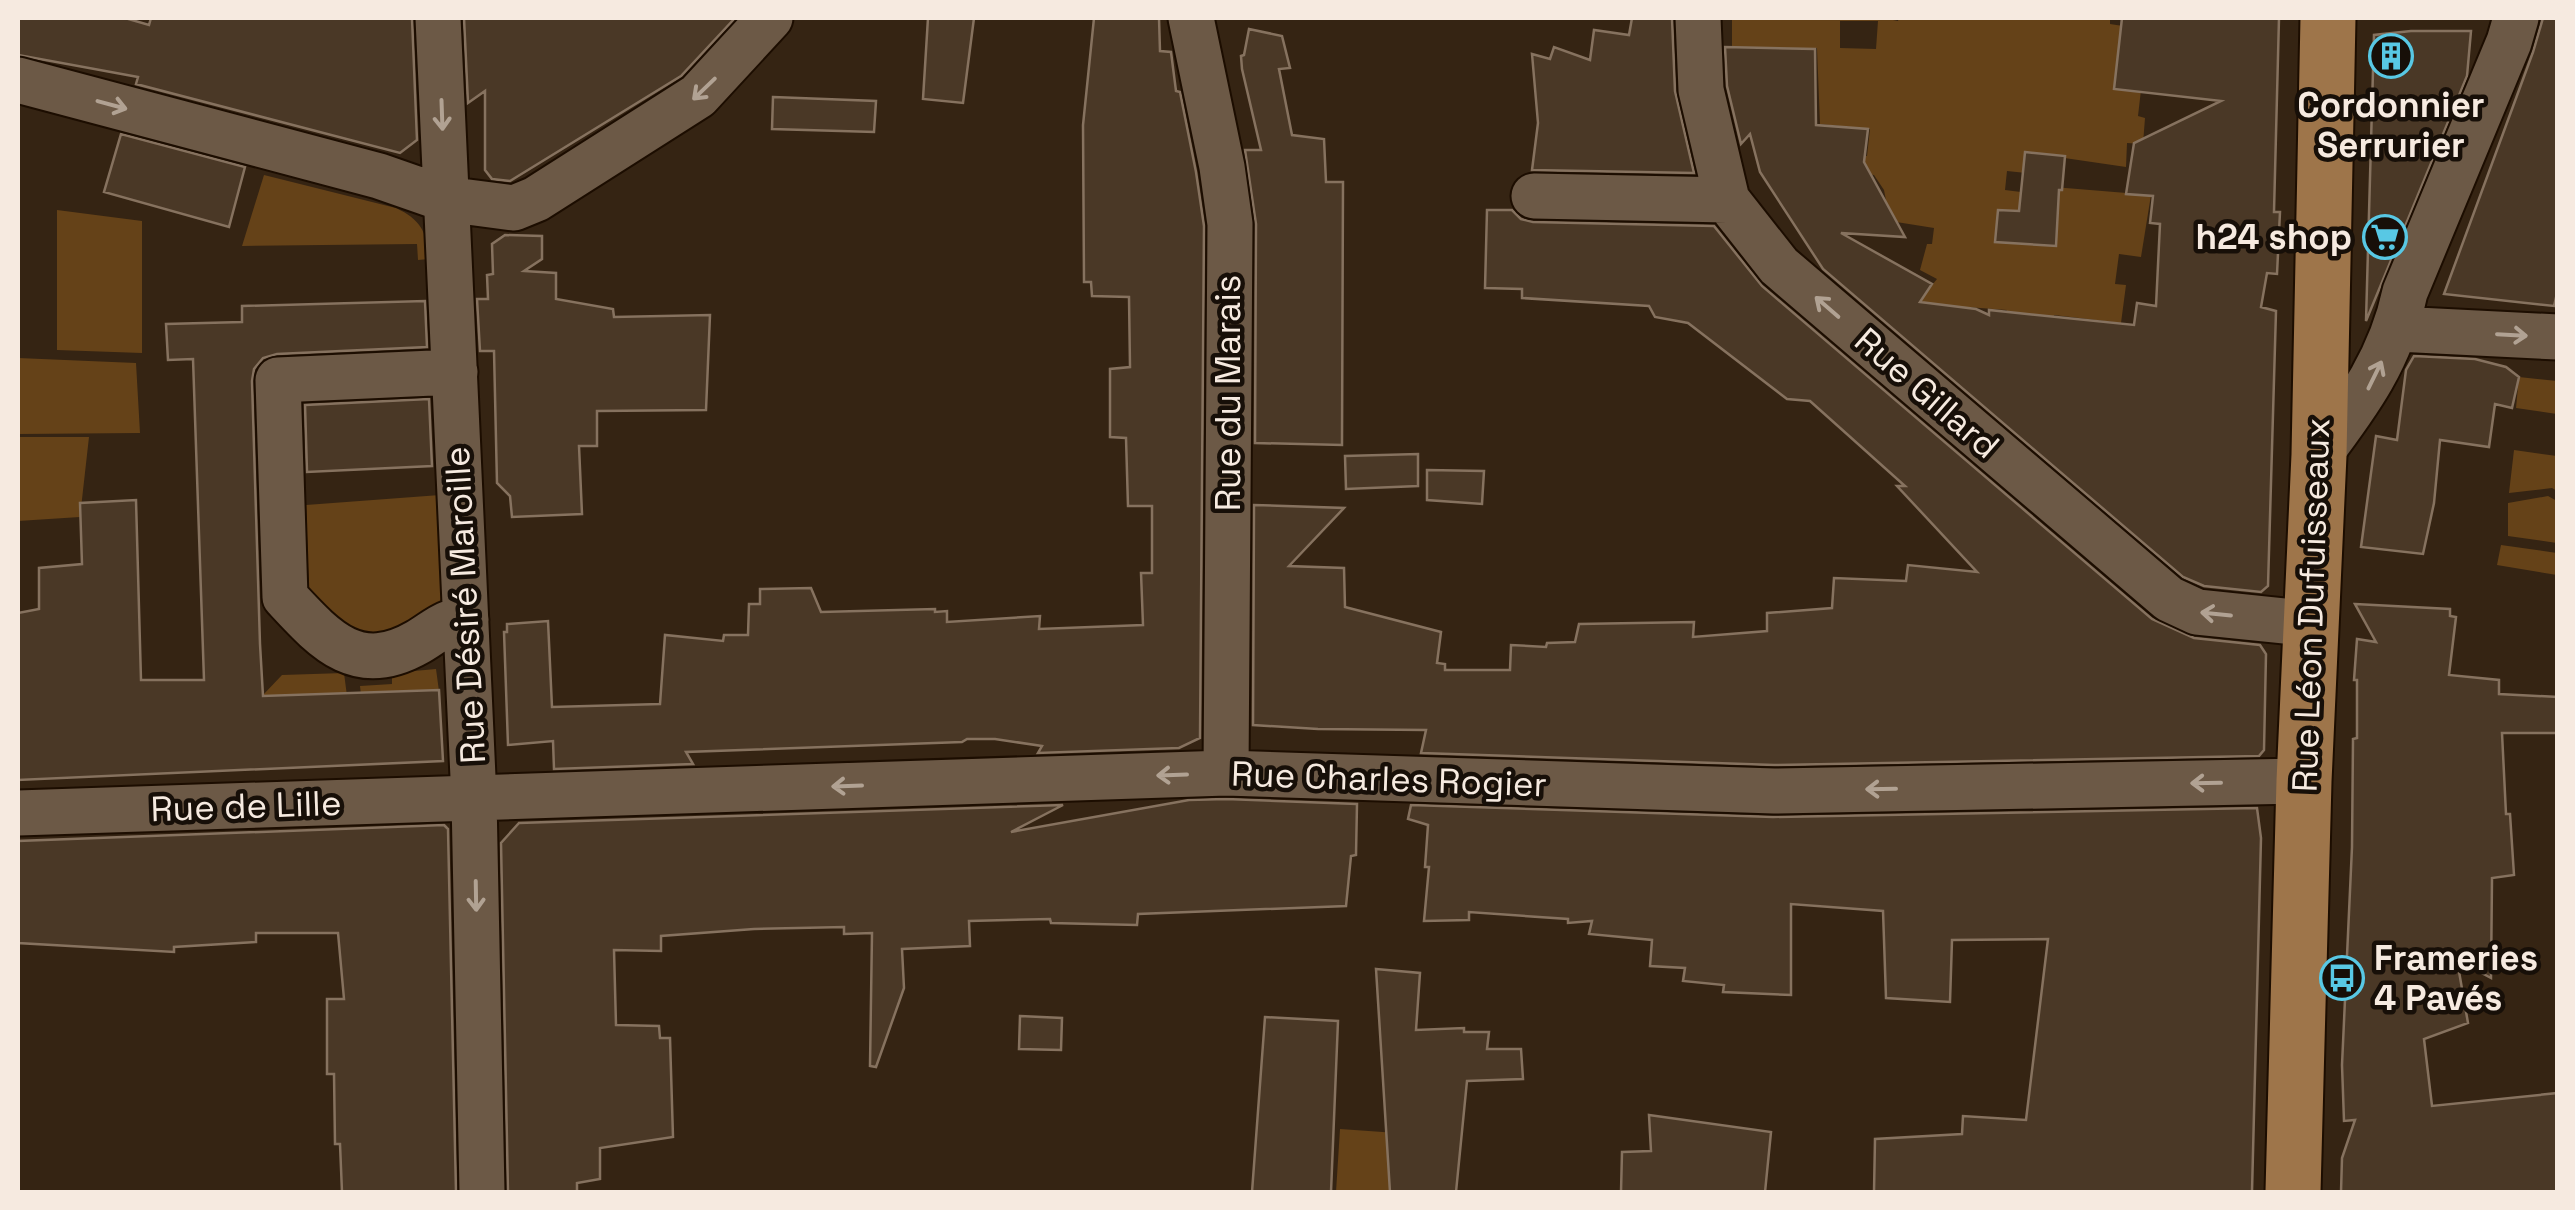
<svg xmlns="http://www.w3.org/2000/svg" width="2575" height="1210" font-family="'Space Grotesk',sans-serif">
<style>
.green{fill:#654218;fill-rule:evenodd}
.building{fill:#4a3826;stroke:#86725f;stroke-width:2.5}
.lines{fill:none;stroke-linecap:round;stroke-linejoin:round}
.minor-casing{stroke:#1c0d00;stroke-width:49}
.major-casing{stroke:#1c0d00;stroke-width:59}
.minor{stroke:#6c5946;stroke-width:45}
.major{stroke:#9e754a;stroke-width:55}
.oneway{stroke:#b1a293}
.labels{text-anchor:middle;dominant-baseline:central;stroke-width:9;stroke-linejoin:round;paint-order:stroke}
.poi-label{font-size:35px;font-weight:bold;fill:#f6eae0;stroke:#170f08}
.street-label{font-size:35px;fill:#f6eae0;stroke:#170f08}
</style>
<rect width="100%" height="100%" fill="#352413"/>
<path class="green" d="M1732,18H1883L1898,21L1899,18H2110V24L2136,28L2141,90L2138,116L2145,118L2143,144L2127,143L2126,167L2031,153L2026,173L2007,171L2005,190L2021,192L2029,185L2151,195L2141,257L2119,254L2115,284L2126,285L2121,323L2054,315L2052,343L1988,334L2007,310L1967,307L1952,328L1920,300L1937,279L1920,270L1927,244H1932L1934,228L1890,221L1884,190L1874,175L1853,172L1844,155L1867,156L1870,129L1820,124L1817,48H1732ZM1840,21H1878L1876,49L1840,48Z
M264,175L396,208C421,220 427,232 429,259L418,260L417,244L242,246Z
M57,210L142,221V353L57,350Z
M18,358L136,363L140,433L18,434Z
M2519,377L2557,381V414L2516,408Z
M18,437H89L80,517L18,521Z
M2514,450L2557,456V491L2552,488L2509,493Z
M440,495L445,590L438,606L420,629L357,642L309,597L306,505Z
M2548,496L2557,501V543L2508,536V503Z
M2501,545L2557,553V575L2497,565Z
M436,669L439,691L361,695L360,686L392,684V673Z
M344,673L347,696L264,701L254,692L263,695L282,675Z
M1340,1129L1397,1133V1192H1336Z"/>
<path class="building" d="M18,18H125L149,25L151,18H412L417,140L400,153L136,84L138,77L18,55Z
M464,18H735L681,76L510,181L492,179L485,170V91L468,103Z
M928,18H974L963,103L923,99Z
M1094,18H1159L1160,51L1171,52L1176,91L1180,92L1196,172L1204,226L1200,738L1179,748L1038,753L1042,746L995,739H967L962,742L686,752L693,764L554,769L553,741L508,745L504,632H507V624L548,621L552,707L660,704L665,635L723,641L724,635H748L749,604H760V589L811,588L821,612L935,609V612L947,611V622L1040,616L1039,629L1143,625L1141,573H1152V506H1128L1126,438L1110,437V369L1130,367L1129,297L1092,296L1091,282H1084L1083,125Z
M1632,18H1672L1675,91L1694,173L1532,170L1538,123L1532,54L1550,59L1554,47L1590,60L1594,30L1629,35Z
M2122,18H2279L2274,212H2280L2277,274L2267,273L2261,307L2276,311L2268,586L2261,592L2204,586L2183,577L1823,269L1760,172L1750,134L1741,144L1727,86L1725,47L1815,49L1816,125L1868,129L1864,162L1905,237L1841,233L1932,284L1920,302L1976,309L1989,315V310L2134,325L2137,303L2156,306L2160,224L2150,223L2153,196L2126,194L2134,143L2221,101L2114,89Z
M2543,18H2558V289L2554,306L2444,294L2533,52Z
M1249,29L1282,36L1290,68L1279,69L1292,135L1324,139L1326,182H1343L1342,445L1255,443L1256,224L1245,150H1261L1242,69L1241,56L1244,55Z
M2411,31H2471L2467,76L2366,321L2374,35Z
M773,97L876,101L874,132L772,129Z
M121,134L245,167L229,227L104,192Z
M2025,152L2065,156L2062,190H2059L2056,246L1995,242L1998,210L2019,211Z
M1487,210H1512L1521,219L1533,222L1714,226L1762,286L2152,619L2194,638L2260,645L2266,654L2264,750L2259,756L1774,765L1421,753L1426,730L1318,729L1253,725L1254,505L1344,508L1289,566L1344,568L1345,607L1441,632L1437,663L1445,664V670H1510L1511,645L1546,647L1547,643L1575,642L1579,624L1694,622L1693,637L1767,631V613L1832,608L1834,578L1906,581L1908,565L1977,572L1897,486H1905L1810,401L1787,399L1688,323L1655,317L1649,306L1522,298V289L1485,288Z
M505,235L542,236V259L524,271L556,273V299L613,309L614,317L710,315L706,410L597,411V446H579L582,514L512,517L510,496L497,483L494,351H480L477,299H488L487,275L493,274L492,244Z
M425,301L427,347L277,354L263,358L254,369L252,381L260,644L263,696L439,690L443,761L18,780V613L39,609V568L82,564L80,503L136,500L141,680H204L193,359L168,360L166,324L242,322V306Z
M2414,356L2475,359L2506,367L2519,377L2512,408L2495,404L2489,447L2440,440L2434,503L2423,554L2361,547L2376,436L2397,440L2406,370Z
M429,399L432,466L307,472L305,405Z
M1418,454V486L1346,489L1345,456Z
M1427,470L1484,471L1482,504L1427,500Z
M2355,604L2450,609V616L2456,617L2449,675L2499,680V694L2558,697V733H2502L2506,814H2510L2514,875L2492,878L2491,978L2457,960L2468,1023L2424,1039L2432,1106L2558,1093V1192H2341L2342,1158L2355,1120L2344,1121L2342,1065L2352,847L2353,739L2357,738V680H2354L2357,639L2376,642Z
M1226,799L1357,804L1356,855L1351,856L1346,906L1138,914L1137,925L1051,923L1050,919L969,921L970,946L902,949L904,988L876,1067L870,1066L872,933L844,934V927L754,929L661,936V951L614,950L616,1025L659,1026L660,1038H670L673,1137L600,1148V1179L577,1183V1192H508L501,843L519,823L1063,805L1011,832L1189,800Z
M1411,805L1773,817L2257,808L2261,838L2252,1192H1874L1875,1139L1962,1134L1963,1116L2026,1120L2048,939L1952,940L1950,1002L1886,998L1883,911L1791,904V995L1723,992L1724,985L1683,981L1685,968L1650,966L1652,940L1589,934L1592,921L1568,923V919L1469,912V920L1424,921L1429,867H1425L1428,825L1408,819Z
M444,825L448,829L456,1192H342L340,1144H335L334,1074H327V999H344L338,933H256V942L174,947V952L18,943V841Z
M1376,969L1420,973L1416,1030L1464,1028V1032H1489L1487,1049H1521L1523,1079L1467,1081L1456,1192H1390Z
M1020,1016L1062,1018L1061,1050L1019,1049Z
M1265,1017L1338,1021L1331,1192H1252Z
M1649,1115L1771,1132L1765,1192H1621L1622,1152L1651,1151Z"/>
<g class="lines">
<g class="minor-casing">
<path id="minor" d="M438,18L474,799L482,1192
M1191,18L1222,167L1230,224L1226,773
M1698,18L1701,90L1727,200L1779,266L2169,599L2197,612L2313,624
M18,80L379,176L445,199L514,208L536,199L698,96L770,18
M1534,196L1727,200
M2397,329L2558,337
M455,372L278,380L285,597C325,640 357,677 418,642C437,631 444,621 466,620
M2319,455C2359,402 2391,358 2405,292L2509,42L2516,18
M18,813L1226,773L1774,791L2304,781"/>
</g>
<g class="major-casing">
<path id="major" d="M2293,1192L2304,781L2319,455L2328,18"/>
</g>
<use href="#minor" class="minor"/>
<use href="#major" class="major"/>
</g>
<defs><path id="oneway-shaft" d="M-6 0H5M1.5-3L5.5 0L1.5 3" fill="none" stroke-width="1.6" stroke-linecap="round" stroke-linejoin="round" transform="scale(2.5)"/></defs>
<g class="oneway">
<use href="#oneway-shaft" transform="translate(704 89) rotate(136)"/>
<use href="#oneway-shaft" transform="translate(112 105) rotate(15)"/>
<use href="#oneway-shaft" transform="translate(442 115) rotate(88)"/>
<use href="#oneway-shaft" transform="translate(1827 307) rotate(-139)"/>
<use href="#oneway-shaft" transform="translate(2512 335) rotate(3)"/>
<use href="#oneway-shaft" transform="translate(2375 375) rotate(-64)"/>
<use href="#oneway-shaft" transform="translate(2216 614) rotate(-174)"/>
<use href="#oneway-shaft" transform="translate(1172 775) rotate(178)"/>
<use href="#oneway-shaft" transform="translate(2206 783) rotate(179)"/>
<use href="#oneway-shaft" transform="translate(847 786) rotate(178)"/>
<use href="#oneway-shaft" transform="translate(1881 789) rotate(179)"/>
<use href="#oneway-shaft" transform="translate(476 896) rotate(89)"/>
</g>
<defs>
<g id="building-ring" transform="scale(2.25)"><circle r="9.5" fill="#170f08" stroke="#58c8e4" stroke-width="1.5"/><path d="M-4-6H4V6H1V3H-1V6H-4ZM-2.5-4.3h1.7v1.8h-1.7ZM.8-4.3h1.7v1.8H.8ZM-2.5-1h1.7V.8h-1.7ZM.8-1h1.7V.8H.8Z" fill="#58c8e4"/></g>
<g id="supermarket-ring" transform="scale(2.25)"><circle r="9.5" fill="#170f08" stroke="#58c8e4" stroke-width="1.5"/><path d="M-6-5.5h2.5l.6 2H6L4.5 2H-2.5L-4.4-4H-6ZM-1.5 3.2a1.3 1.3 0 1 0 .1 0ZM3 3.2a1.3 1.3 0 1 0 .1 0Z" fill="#58c8e4"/></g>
<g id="bus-ring" transform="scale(2.25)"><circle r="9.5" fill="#170f08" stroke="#58c8e4" stroke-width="1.5"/><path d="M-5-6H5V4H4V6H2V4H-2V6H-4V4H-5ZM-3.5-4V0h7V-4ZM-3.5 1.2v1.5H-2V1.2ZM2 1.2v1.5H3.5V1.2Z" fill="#58c8e4"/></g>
</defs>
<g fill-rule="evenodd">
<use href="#building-ring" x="2391" y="56"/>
<use href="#supermarket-ring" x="2385" y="237"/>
<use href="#bus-ring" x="2342" y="978"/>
</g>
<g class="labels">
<g class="poi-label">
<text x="2391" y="105">Cordonnier<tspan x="2391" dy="40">Serrurier</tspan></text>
<text x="2352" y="237" text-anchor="end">h24 shop</text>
<text x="2374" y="958" text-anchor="start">Frameries<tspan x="2374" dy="40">4 Pavés</tspan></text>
</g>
<g class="street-label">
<text transform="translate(1228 393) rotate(-90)">Rue du Marais</text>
<text transform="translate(1927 393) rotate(41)">Rue Gillard</text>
<text transform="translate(465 605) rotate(-93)">Rue Désiré Maroille</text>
<text transform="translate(2311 605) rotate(-88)">Rue Léon Dufuisseaux</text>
<text transform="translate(1389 779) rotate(2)">Rue Charles Rogier</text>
<text transform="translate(246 806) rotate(-2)">Rue de Lille</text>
</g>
</g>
<rect width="2575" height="1210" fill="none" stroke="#f6eae0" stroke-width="40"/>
</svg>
